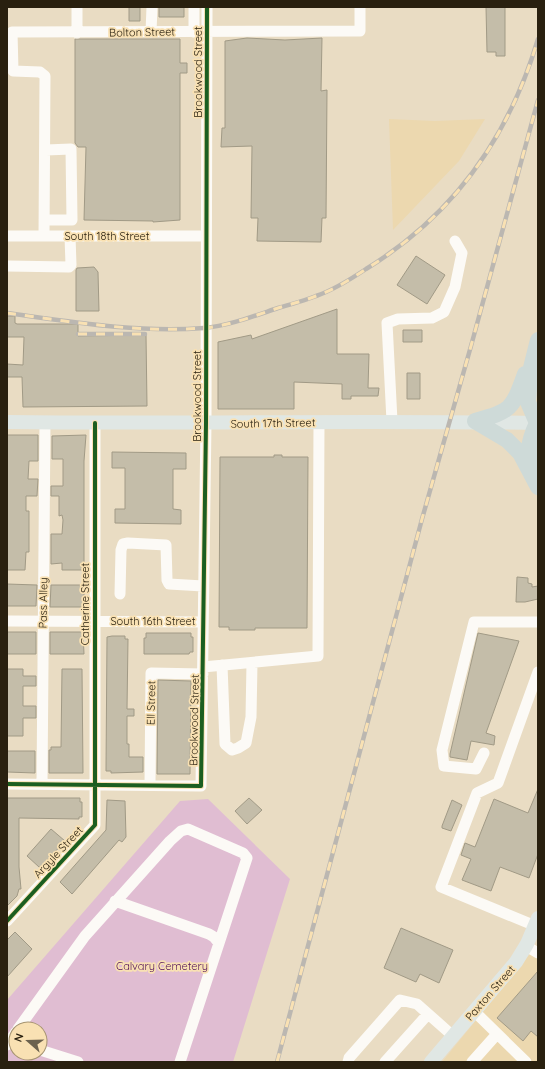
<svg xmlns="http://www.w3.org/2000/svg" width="545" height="1069" font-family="Quicksand,sans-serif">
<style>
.built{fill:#ecd8af}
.green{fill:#e0bdd2;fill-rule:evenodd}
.building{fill:#c4bda9;stroke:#a19a86}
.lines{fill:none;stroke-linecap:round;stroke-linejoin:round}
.minor{stroke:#fcfaf6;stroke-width:11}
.major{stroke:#e0e7e4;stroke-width:14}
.highway{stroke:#cedad8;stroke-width:16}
.rail-casing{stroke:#bbb7b1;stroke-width:4.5}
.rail{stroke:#f9e1b3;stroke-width:3;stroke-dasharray:9;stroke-linecap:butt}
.cycleway-casing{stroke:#f9e1b3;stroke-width:6}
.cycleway{stroke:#1b5e20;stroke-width:4}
.labels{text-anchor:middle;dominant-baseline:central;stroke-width:3.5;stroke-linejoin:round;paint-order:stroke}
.street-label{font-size:11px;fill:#29200f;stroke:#f9e1b3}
.park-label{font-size:11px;fill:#53135a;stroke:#f9e1b3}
</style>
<rect width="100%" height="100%" fill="#e9dcc3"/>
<path class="built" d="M389,119L435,121L485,119L459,161L393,230Z
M538,944V1062H442Z"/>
<path class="green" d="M208,799L290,879L233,1062H7V1000L180,801ZM16,1029H40V1053H16Z"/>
<path class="building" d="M129,7H140V21H129Z
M159,7H184V17H159Z
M486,7H505V56H496V52H487Z
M247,38L285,40L322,38L321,91L327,90L326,218H322L321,242L257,241L258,218H251L252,146L221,147L222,128H225V41Z
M75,39H180V63H187V73H180V220L153,222V221L84,220L86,147H78L75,143Z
M416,256L445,275L427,304L397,285Z
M94,267L98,272L99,311H76V270L77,268Z
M337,309V354H369L368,388H379L378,396H351V399H342V384L294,382V409H218V342L251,335L252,339Z
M7,316H15V323L17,324H78V336L146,335L147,406L23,407L22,377H7V364L23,365L24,337H7Z
M403,330H422V342H403Z
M407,373H420V399H407Z
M7,435H38V461H29L28,479H38L37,496H26V511H29V552H26L25,570H7Z
M86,435L84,461V570H62V563L51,564V534H62L63,520L62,515L59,516V496H51V486H63V459H52V436Z
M112,452L186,453V469H173V509L181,510V524L115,523V509H125V468H112Z
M274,455H282V457H308L307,628H255V630H229V627H219L220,457H274Z
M517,577L528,578V583L532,584V587L538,586V599L525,602H516Z
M7,584L37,585L36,606H7Z
M51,585H84V607H50Z
M7,632H36V654H7Z
M50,632H83L84,654H50Z
M146,633H191V637H193V652H190L189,654H144V638H146Z
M478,633L519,641L486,733L495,736L494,745L471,741L467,760L450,757V754Z
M112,636H125V639H128L127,709H134V716H127V744H129V757H143V772L111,773V771H106L107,637Z
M7,669H23V676H36V686H23V706H36V718H23V736H7Z
M62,669H82L83,773H49V750H51V747H61Z
M158,680L191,681L190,774H157Z
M7,751H35V773L7,772Z
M538,789V854L529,878L500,867L491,891L462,880L471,859L461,855L465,843L475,847L494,799L528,813Z
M7,798H80V802H82V817H79V819L19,818V867L21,889H19L17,896L7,906Z
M249,798L262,810L247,824L235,811Z
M107,800L125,801L126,837L122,842L119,840L72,894L60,882L106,830Z
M452,800L462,805L451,831L442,828V826Z
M51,829L65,841L41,867H39L27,856Z
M401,928L453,950L439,983L420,974L416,982L384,968Z
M15,932L32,949L7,977V940Z
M538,971V1037L531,1031L523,1041L497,1018Z"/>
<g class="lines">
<path class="minor" d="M194,7V32
M151,32L152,7
M77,33V7
M45,220H72L71,149L46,150
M7,236H206
M44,236L45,76L40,72L13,71L12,32L360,31V7
M7,266L69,267L71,265L70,236
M392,421L387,323L398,319L432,318L444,312L455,287L462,253L455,241
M120,594L121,550L123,544L128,543L166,545L167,580L169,584L203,586
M7,621L203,622
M222,665L225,744L232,750L238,748L246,743L251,717L252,663
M203,667L318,656L319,422
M538,672L498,783L477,793L441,887L538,927
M484,753L476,769L444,766L442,750L474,622H538
M7,784L201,786L206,423L207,7
M42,784L45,423
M150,785L151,673L203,674
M115,901L209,934L214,937L218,942
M7,921L95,825V423
M526,946L538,953
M474,1011L526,1062
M18,1029L85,936L170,841L181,831L188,829L243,853L247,858L180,1062
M7,1045L16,1032
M40,1050L78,1062
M348,1062L349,1058L400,1000L417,1004L453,1036
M385,1062L428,1014
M472,1062L497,1034"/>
<path class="major" d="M7,422C184,424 361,420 538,423
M431,1062L516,962L527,944L538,918"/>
<path class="highway" d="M475,421C511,411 512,410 525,374
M475,421L507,440L520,453L538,487
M533,476C527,454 527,444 537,423L528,402L531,368L538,340"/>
<g class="rail-casing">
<path id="rail" d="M7,313C72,322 137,333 204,328C228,326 254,316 278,308C291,304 304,301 316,296C334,290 351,279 366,269C454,215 509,137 538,39
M78,334H145
M277,1062L422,519L471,346L538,100"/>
</g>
<use href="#rail" class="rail"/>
<g class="cycleway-casing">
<path id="cycleway" d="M7,784L201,786L206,423L207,7
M7,921L95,825V423"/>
</g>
<use href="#cycleway" class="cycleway"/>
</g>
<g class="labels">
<g class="street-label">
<text transform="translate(142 32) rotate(-1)">Bolton Street</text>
<text transform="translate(198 72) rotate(-90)">Brookwood Street</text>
<text x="107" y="236">South 18th Street</text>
<text transform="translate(197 396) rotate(-90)">Brookwood Street</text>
<text transform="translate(273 423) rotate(-1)">South 17th Street</text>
<text transform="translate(43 603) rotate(-89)">Pass Alley</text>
<text transform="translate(85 604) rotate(-90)">Catherine Street</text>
<text x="153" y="621">South 16th Street</text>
<text transform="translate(151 703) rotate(-89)">Ell Street</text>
<text transform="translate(194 720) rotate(-89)">Brookwood Street</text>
<text transform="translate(58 852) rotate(-47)">Argyle Street</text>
<text transform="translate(490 993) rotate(-49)">Paxton Street</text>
</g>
<g class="park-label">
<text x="162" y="966">Calvary Cemetery</text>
</g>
</g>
<rect width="545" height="1069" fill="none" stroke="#29200f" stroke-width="16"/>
<g transform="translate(28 1041) rotate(290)"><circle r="19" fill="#f9e1b3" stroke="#a69471"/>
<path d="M0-3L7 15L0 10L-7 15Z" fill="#6c624e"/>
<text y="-6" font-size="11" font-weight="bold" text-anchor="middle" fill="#29200f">N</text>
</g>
</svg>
